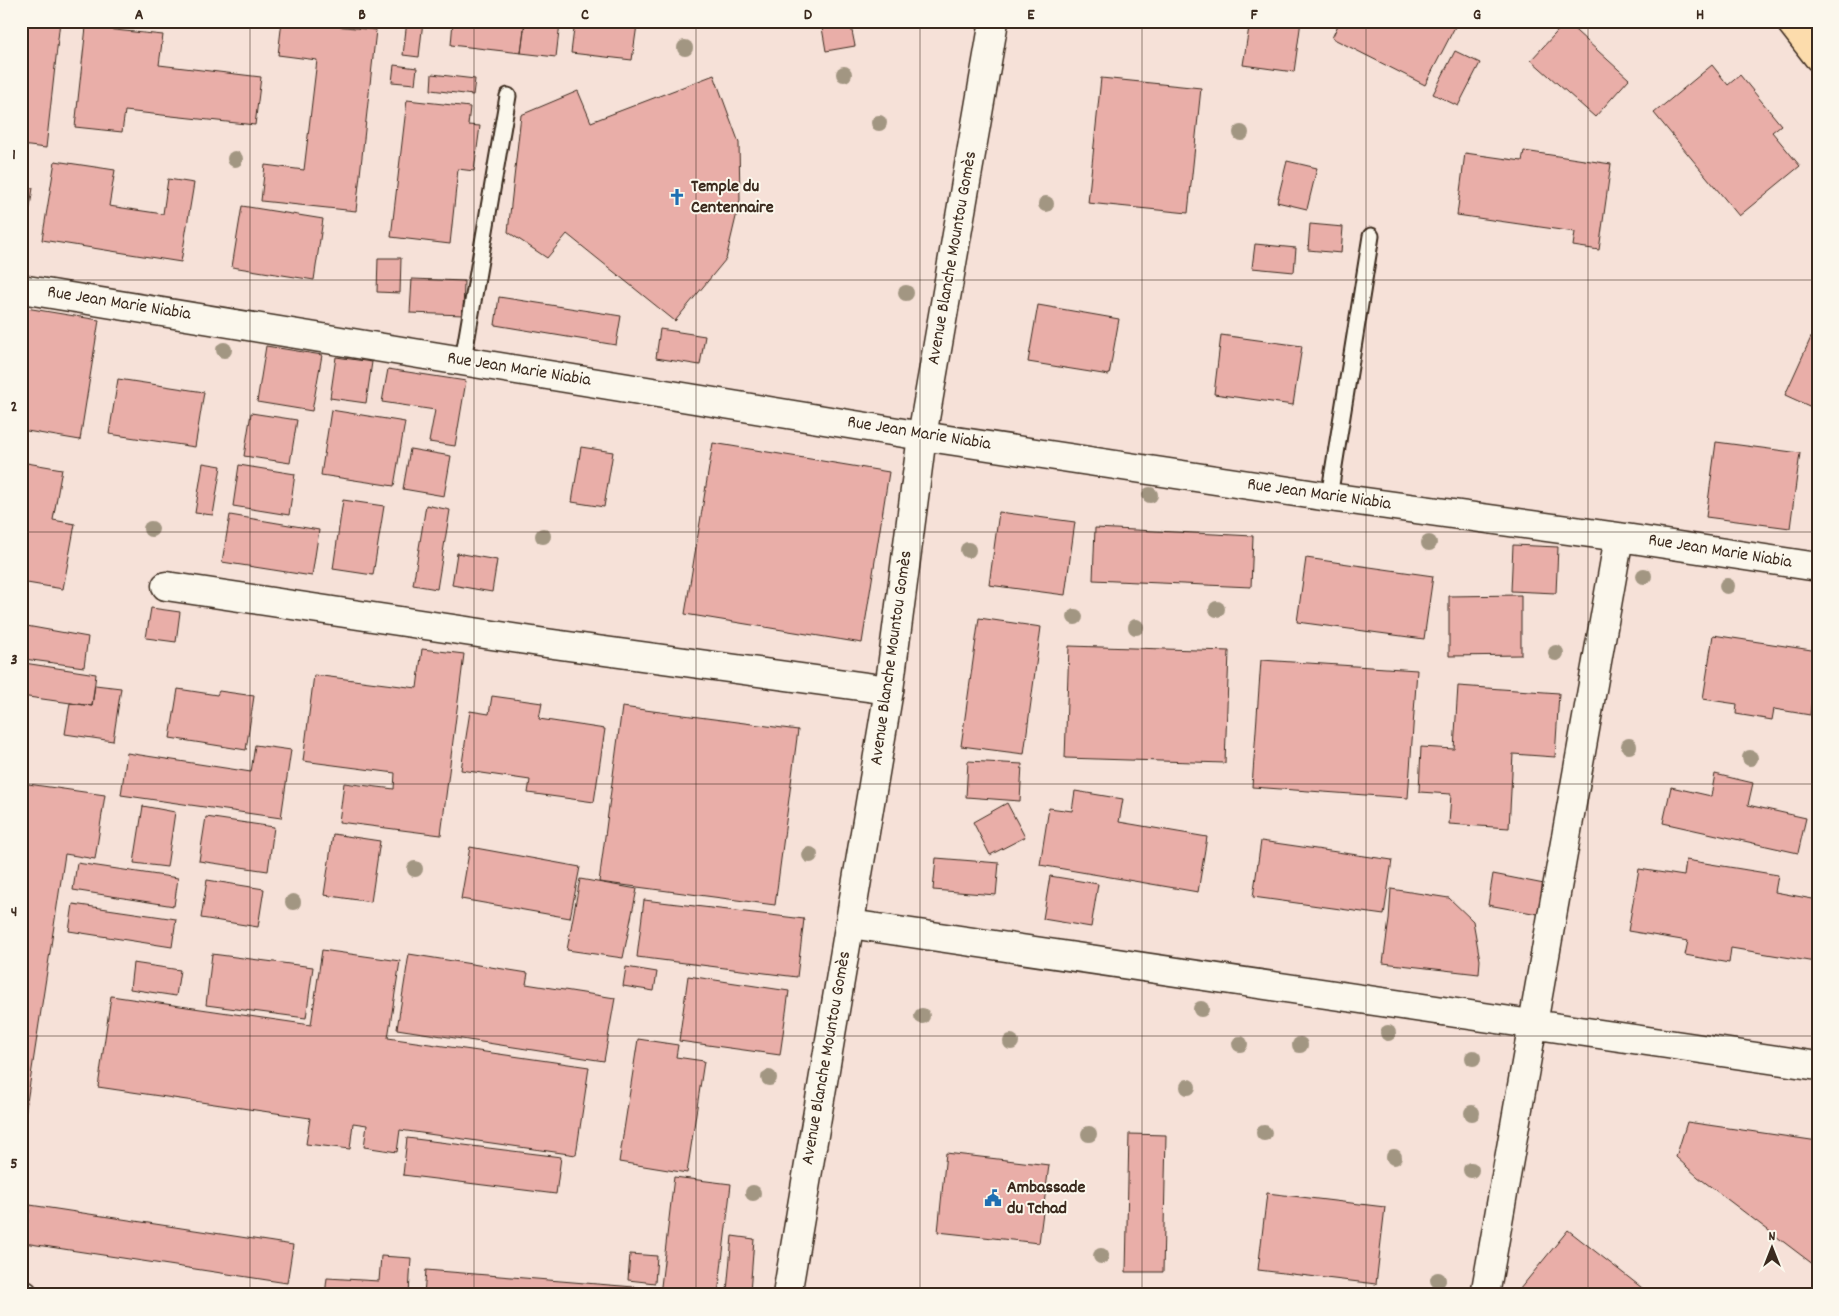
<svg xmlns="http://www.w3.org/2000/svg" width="1839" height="1316" font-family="Dekko,sans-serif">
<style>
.building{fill:#e9aea8;stroke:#3b2a1e}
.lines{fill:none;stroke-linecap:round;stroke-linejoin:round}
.service-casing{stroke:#3b2a1e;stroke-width:19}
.minor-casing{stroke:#3b2a1e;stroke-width:31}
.tertiary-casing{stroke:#3b2a1e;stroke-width:31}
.primary-casing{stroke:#3b2a1e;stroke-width:31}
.service{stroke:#fbf7ec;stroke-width:15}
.minor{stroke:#fbf7ec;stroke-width:28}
.tertiary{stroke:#fbf7ec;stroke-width:28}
.primary{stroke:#fcdcac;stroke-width:28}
.tree{fill:#a29682}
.grid{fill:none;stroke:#3b2a1e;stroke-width:1;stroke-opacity:0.55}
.labels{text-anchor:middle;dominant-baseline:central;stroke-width:4;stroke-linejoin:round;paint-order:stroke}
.poi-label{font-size:18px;font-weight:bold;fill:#3b2a1e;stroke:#fbf7ec;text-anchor:start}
.street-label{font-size:18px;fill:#3b2a1e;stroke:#fbf7ec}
.neatline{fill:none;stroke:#3b2a1e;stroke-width:2}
.grid-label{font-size:16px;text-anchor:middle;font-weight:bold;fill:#3b2a1e}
</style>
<rect width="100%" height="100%" fill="#f6e1d8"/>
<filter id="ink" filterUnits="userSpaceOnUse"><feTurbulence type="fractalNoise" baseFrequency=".02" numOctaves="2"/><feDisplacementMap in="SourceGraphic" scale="10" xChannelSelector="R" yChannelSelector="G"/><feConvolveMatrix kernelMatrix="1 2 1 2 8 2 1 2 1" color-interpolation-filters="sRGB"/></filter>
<g filter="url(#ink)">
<path class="building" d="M21,21H60L46,148L21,145Z
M282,21L376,30L356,211L261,201L265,165L304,170L317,60L278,55Z
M407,21H423L419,57L403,55Z
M453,21L525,22L521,53L451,45Z
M525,21L560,23L556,57L521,53Z
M575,21L637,25L632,60L571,53Z
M850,21L855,46L826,51L821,22Z
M1250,21H1301L1294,72L1243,65Z
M1340,21H1458L1425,85L1332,38Z
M1566,22L1629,79L1595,117L1531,60Z
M86,27L163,35L159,65L261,77L255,125L125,111L122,132L75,127Z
M1455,51L1480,63L1458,106L1433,94Z
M394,65L417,68L415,84L392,82Z
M1712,65L1728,85L1740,75L1781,125L1772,132L1800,166L1739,216L1654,113Z
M432,74L475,79L473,95L431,90Z
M714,75L739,143L740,200L726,259L675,321L567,234L547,258L508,232L521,115L578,91L591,122Z
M1101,78L1201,88L1188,213L1088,203Z
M407,100L470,107L468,125L480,126L474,171L458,169L450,244L391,237Z
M1524,151L1611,164L1599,250L1573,246L1575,232L1457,215L1465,153L1522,161Z
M55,161L115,170L109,206L163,214L168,179L194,183L181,262L42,240Z
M1287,161L1317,168L1307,209L1277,202Z
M21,187L33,188L25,236L21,235Z
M242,206L323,219L314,280L232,267Z
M1310,224L1343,227L1341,253L1308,250Z
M1255,244L1296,248L1294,272L1252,268Z
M378,258H401L400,293L377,292Z
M412,279L464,281L463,315L410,313Z
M499,297L621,316L616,345L495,325Z
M1038,305L1119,319L1109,375L1028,362Z
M26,308L99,320L80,440L21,430V336Z
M1818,322V410L1785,395Z
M660,329L705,336L700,365L656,358Z
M1221,335L1302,346L1293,405L1214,394Z
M266,346L322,355L312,411L257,402Z
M336,357L372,362L366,403L330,398Z
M388,369L466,381L455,446L429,442L435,410L382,402Z
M118,379L204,392L195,447L109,434Z
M331,410L405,422L394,486L321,475Z
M251,413L297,420L290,463L244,456Z
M1716,442L1800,453L1790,528L1706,517Z
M713,443L889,472L862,643L685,614Z
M581,447L613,452L604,507L572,502Z
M410,449L451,456L444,496L403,489Z
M21,462L62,469L53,520L75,524L63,589L21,582Z
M203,463L221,466L213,515L195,513Z
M239,465L295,474L289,515L233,506Z
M343,500L384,506L373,575L333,569Z
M426,505L450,510L437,589L413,585Z
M999,512L1075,522L1065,595L989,585Z
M230,515L319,530L312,576L222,562Z
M1095,528L1253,536L1251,587L1093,580Z
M1513,545L1558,547L1556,593L1511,591Z
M457,553L497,560L492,592L452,585Z
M1306,558L1433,576L1424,639L1297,622Z
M1521,595V655L1449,656V596Z
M151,608L180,612L176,642L146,638Z
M979,618L1041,627L1024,754L961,746Z
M21,625L88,637L84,667L24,659V663L96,674L92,706L21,696Z
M1713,635L1818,651L1810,715L1774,709L1772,720L1736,714L1737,704L1703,699Z
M1069,646L1229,651L1225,763L1065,758Z
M422,649L464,654L441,835L339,822L344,783L394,789L395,773L303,761L314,675L417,688Z
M1261,660L1417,670L1408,798L1252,787Z
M95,685L121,688L113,741L65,734L70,703L92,706Z
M1458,686L1559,693L1555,757L1513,754L1509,828L1449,824L1451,794L1419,792L1421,747L1454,749Z
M178,689L217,695L219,691L254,696L246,750L170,738Z
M492,696L542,703L539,719L605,729L594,802L528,793L530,780L461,770L470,711L489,714Z
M622,707L798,730L775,905L599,882Z
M255,745L291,750L281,818L121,795L127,753L251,772Z
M968,761L1022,764L1020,801L966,797Z
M1715,774L1753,783L1748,805L1806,818L1798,853L1663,823L1671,787L1711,796Z
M1815,778H1818V817L1814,816Z
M21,783L105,795L95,859L65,854L21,1141Z
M1075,791L1123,799L1119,822L1207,837L1198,892L1040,865L1049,808L1072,811Z
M1007,803L1025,837L990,855L973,822Z
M143,806L175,812L167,867L134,863Z
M206,817L274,827L268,871L199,861Z
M333,834L380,841L371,902L324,895Z
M1261,841L1392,860L1384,915L1253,897Z
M470,847L580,867L570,918L461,899Z
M936,858L999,863L996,895L933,890Z
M1686,860L1778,875L1775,892L1818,900V947L1815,962L1731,948L1729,963L1685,955L1688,941L1628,931L1639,869L1684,876Z
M77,863L178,878L174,906L73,890Z
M1493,874L1544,884L1538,914L1488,905Z
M1050,876L1098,884L1091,927L1043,919Z
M580,879L637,889L623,958L567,950Z
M207,880L264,889L258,927L201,918Z
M1391,889L1449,898L1473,921L1480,960L1479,974L1383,963L1389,920Z
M644,900L804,919L797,977L637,957Z
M73,904L176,919L172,947L69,931Z
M322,950L400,961L388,1038L589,1067L576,1155L400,1130L397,1152L364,1147L367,1125L353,1123L350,1149L306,1144L310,1118L98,1087L111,996L311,1025Z
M212,954L313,967L306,1018L206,1005Z
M409,954L528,973L526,984L615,998L604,1061L397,1029Z
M133,963L180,970L176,996L130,989Z
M626,967L657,972L654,991L623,986Z
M688,976L789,991L780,1055L679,1041Z
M638,1039L678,1045L676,1057L704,1061L687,1173L619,1162Z
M1687,1122L1818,1141V1268L1698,1177L1676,1157Z
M1129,1134L1166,1135L1163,1272H1126Z
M407,1138L561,1157L556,1194L403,1175Z
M946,1153L1049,1165L1039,1243L938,1232Z
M674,1177L731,1184L718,1295H660Z
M1267,1193L1385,1207L1376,1284L1258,1270Z
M30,1205L293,1245L287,1283L24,1243Z
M1568,1230L1651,1295H1515Z
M732,1236L754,1239L750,1293L727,1291Z
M630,1254L657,1256L655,1283L628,1280Z
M381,1256L411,1258L409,1295H325L327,1278L379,1281Z
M426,1270L646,1288V1295H424Z"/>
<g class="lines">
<g class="service-casing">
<path id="service" d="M463,360L508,96
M1329,497L1371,236"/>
</g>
<g class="minor-casing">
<path id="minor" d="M21,289L922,436L1329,497L1619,537L1818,567
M166,586L546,643L889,690
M850,924L1818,1066
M21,1294L24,1295
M1485,1295L1619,537"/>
</g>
<g class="tertiary-casing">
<path id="tertiary" d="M787,1295L889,690L922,436L994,21"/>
</g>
<g class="primary-casing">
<path id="primary" d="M1790,21L1818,57"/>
</g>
<use href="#service" class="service"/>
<use href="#minor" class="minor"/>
<use href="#tertiary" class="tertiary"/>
<use href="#primary" class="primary"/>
</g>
<g class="tree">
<circle cx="685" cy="48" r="8"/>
<circle cx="844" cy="74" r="8"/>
<circle cx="879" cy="123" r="8"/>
<circle cx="1241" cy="133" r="8"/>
<circle cx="235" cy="159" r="8"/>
<circle cx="1046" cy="204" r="8"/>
<circle cx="906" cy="293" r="8"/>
<circle cx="224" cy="350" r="8"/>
<circle cx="1150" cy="495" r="8"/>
<circle cx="151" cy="529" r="8"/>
<circle cx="543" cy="536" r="8"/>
<circle cx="1429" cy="543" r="8"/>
<circle cx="968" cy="550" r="8"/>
<circle cx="1644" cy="576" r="8"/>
<circle cx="1727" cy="586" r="8"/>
<circle cx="1217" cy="609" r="8"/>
<circle cx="1075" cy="617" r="8"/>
<circle cx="1136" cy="627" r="8"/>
<circle cx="1556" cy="653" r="8"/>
<circle cx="1629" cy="746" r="8"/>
<circle cx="1750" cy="758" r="8"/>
<circle cx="810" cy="855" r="8"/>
<circle cx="415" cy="869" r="8"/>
<circle cx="293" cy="902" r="8"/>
<circle cx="1201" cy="1009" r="8"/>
<circle cx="922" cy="1016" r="8"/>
<circle cx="1388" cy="1033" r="8"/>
<circle cx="1011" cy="1042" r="8"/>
<circle cx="1240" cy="1044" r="8"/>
<circle cx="1300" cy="1045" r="8"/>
<circle cx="1473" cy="1058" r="8"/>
<circle cx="769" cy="1078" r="8"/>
<circle cx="1188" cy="1087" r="8"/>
<circle cx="1472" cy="1113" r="8"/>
<circle cx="1264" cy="1133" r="8"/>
<circle cx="1089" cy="1134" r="8"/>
<circle cx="1394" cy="1157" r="8"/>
<circle cx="1471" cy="1170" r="8"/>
<circle cx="753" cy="1193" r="8"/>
<circle cx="1101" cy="1256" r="8"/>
<circle cx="1438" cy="1280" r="8"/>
</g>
</g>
<path class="grid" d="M250,21V1295M474,21V1295M696,21V1295M920,21V1295M1142,21V1295M1366,21V1295M1588,21V1295M21,280H1818M21,532H1818M21,784H1818M21,1036H1818"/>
<defs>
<g id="church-bare" transform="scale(1.35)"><path d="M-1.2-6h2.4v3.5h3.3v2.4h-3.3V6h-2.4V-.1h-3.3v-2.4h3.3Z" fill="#1f6fb2" stroke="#fbf7ec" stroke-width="2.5" paint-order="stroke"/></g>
<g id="civic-bare" transform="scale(1.35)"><path d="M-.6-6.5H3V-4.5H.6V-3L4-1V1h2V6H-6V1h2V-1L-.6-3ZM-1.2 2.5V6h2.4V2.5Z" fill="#1f6fb2" stroke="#fbf7ec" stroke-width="2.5" paint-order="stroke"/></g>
</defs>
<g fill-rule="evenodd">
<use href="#church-bare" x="677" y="197"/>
<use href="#civic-bare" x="993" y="1198"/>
</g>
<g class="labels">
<g class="poi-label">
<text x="691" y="187">Temple du<tspan x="691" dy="21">Centennaire</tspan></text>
<text x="1007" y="1188">Ambassade<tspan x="1007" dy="21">du Tchad</tspan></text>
</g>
<g class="street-label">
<text transform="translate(953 258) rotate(-80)">Avenue Blanche Mountou Gomès</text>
<text transform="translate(119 304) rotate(9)">Rue Jean Marie Niabia</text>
<text transform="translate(519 370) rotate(9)">Rue Jean Marie Niabia</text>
<text transform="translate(919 434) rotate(9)">Rue Jean Marie Niabia</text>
<text transform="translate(1319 495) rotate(8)">Rue Jean Marie Niabia</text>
<text transform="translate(1720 552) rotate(9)">Rue Jean Marie Niabia</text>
<text transform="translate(892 658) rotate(-82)">Avenue Blanche Mountou Gomès</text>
<text transform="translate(827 1058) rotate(-80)">Avenue Blanche Mountou Gomès</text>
</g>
</g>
<rect width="1839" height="1316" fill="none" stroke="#fbf7ec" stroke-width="55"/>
<g transform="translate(1772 1248)" stroke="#fbf7ec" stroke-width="4" paint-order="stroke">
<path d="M0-4L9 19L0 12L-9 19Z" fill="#3b2a1e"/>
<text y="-8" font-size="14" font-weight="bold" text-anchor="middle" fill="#3b2a1e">N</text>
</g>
<rect x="28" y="28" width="1784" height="1260" class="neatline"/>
<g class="grid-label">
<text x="139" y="19">A</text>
<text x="362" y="19">B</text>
<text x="585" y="19">C</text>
<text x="808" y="19">D</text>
<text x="1031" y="19">E</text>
<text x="1254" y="19">F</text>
<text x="1477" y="19">G</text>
<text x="1700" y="19">H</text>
<text x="14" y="159">1</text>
<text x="14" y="411">2</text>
<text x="14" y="664">3</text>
<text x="14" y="916">4</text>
<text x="14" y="1168">5</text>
</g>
</svg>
